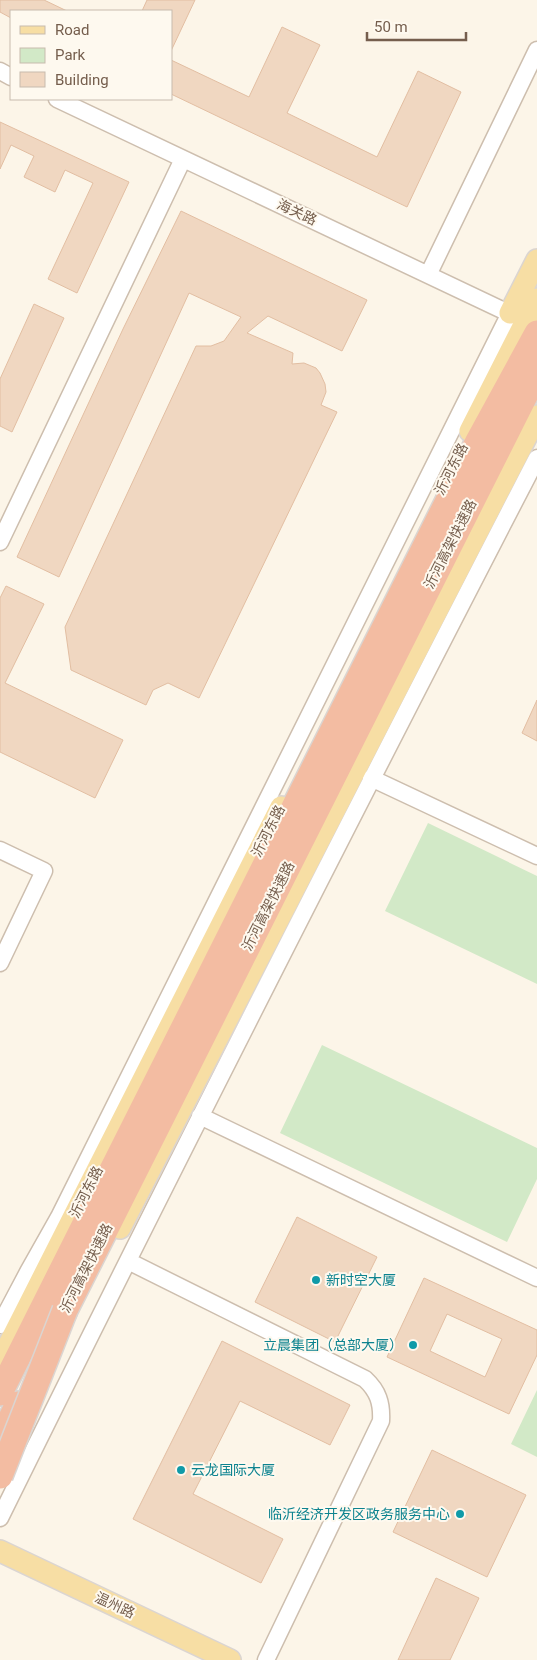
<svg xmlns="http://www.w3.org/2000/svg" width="537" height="1660" font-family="Roboto,'Noto Sans SC',sans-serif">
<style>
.green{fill:#d2e9c7}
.building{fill:#f0d7c1;stroke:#e2bea2;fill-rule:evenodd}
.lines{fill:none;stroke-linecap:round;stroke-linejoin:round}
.minor-casing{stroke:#cdbeae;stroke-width:19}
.major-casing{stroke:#dbd5d1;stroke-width:24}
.highway-casing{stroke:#dbd5d1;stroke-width:28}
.minor{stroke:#fff;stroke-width:16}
.major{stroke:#f7dea4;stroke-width:21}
.highway{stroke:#f3bca2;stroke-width:25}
.highway-bridge-casing{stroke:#dbd5d1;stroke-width:28;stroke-linecap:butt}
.highway-bridge{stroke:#f3bca2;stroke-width:25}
.culture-dot{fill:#0f9aa8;stroke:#fef9ef;stroke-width:2}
.labels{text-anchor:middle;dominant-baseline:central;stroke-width:4;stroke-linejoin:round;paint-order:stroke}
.street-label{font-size:14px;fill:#755e4d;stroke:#fef9ef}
.culture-label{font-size:14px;fill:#0d838f;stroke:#fef9ef;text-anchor:start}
</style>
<rect width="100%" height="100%" fill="#fcf5e8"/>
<path class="green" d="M428,823L537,876V984L385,911Z
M322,1045L537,1148V1179L507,1242L280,1133Z
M537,1390V1457L511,1444Z"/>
<path class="building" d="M0,0H44L67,11H11V18L0,12Z
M147,0H195L171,51V11H142Z
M282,27L320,45L287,113L377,157L418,71L461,92L407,207L171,94V60L249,97Z
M0,122L129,182L77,293L48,279L93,183L65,170L55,192L24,177L34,156L11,145L0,169Z
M181,211L367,300L342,351L268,316L247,333L293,353L292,364L304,363L316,368L320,373L325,384L326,392L321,405L337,412L199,698L168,683L153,690L146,705L71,670L65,627L196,346H211L224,341L241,317L189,293L59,577L17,557L123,329Z
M34,304L64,318L12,432L0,426V379Z
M6,586L44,604L5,683L123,740L95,798L0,752V598Z
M537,700V741L522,733Z
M297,1217L377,1257L335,1342L255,1302Z
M424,1278L537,1330V1355L509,1414L387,1357ZM447,1314L502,1339L485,1377L430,1351Z
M222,1341L350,1405L330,1445L240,1401L193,1494L283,1539L261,1583L133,1519Z
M432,1450L526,1495L487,1577L393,1532Z
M436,1578L479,1598L450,1660H398Z"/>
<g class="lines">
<g class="minor-casing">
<path id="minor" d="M0,71L11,77
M57,99L519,318
M429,273L537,50
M0,542L183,159
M371,778L537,856
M0,850L44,871L0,963
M200,1116L537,1278
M128,1261L365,1379C378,1391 382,1403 381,1421L266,1660
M0,1325L28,1272L59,1217L510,313
M0,1518C175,1163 355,810 537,458"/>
</g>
<g class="major-casing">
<path id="major" d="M510,313L537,260
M470,431L537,299
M120,1228L537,416
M0,1362L281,807
M0,1551L230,1660"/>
</g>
<g class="highway-casing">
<path id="highway" d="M56,1328L537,372
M0,1393L477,443L537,333
M0,1440L18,1404"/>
</g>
<use href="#minor" class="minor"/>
<use href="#major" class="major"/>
<use href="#highway" class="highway"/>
<g class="highway-bridge-casing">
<path id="highway-bridge" d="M0,1476L65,1310"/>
</g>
<use href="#highway-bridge" class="highway-bridge"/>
</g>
<g class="culture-dot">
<circle cx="316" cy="1280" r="5"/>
<circle cx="413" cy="1345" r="5"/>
<circle cx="181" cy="1470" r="5"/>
<circle cx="460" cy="1514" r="5"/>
</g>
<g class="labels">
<g class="street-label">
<text transform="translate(297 212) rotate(25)">海关路</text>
<text transform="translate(451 469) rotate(-63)">沂河东路</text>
<text transform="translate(450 544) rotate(-63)">沂河高架快速路</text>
<text transform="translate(268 831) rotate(-63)">沂河东路</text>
<text transform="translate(268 906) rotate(-63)">沂河高架快速路</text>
<text transform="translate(86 1192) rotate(-63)">沂河东路</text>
<text transform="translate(86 1268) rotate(-63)">沂河高架快速路</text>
<text transform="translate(115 1605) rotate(25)">温州路</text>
</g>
<g class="culture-label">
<text x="326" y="1280">新时空大厦</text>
<text x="403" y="1345" text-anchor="end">立晨集团（总部大厦）</text>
<text x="191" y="1470">云龙国际大厦</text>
<text x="450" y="1514" text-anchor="end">临沂经济开发区政务服务中心</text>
</g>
</g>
<rect x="10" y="10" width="162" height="90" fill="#fef9ef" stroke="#c7bbae"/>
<rect x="20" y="26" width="25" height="8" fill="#f7dea4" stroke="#c7bbae"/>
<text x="55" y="35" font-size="15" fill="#755e4d">Road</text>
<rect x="20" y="48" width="25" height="15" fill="#d2e9c7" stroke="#c7bbae"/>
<text x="55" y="60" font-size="15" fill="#755e4d">Park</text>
<rect x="20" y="72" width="25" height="15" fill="#f0d7c1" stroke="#c7bbae"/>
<text x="55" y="85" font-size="15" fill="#755e4d">Building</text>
<path d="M367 32v8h99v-8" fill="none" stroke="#755e4d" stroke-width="2.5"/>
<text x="374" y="32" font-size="15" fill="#755e4d" stroke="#fef9ef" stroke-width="4" paint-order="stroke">50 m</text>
</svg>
